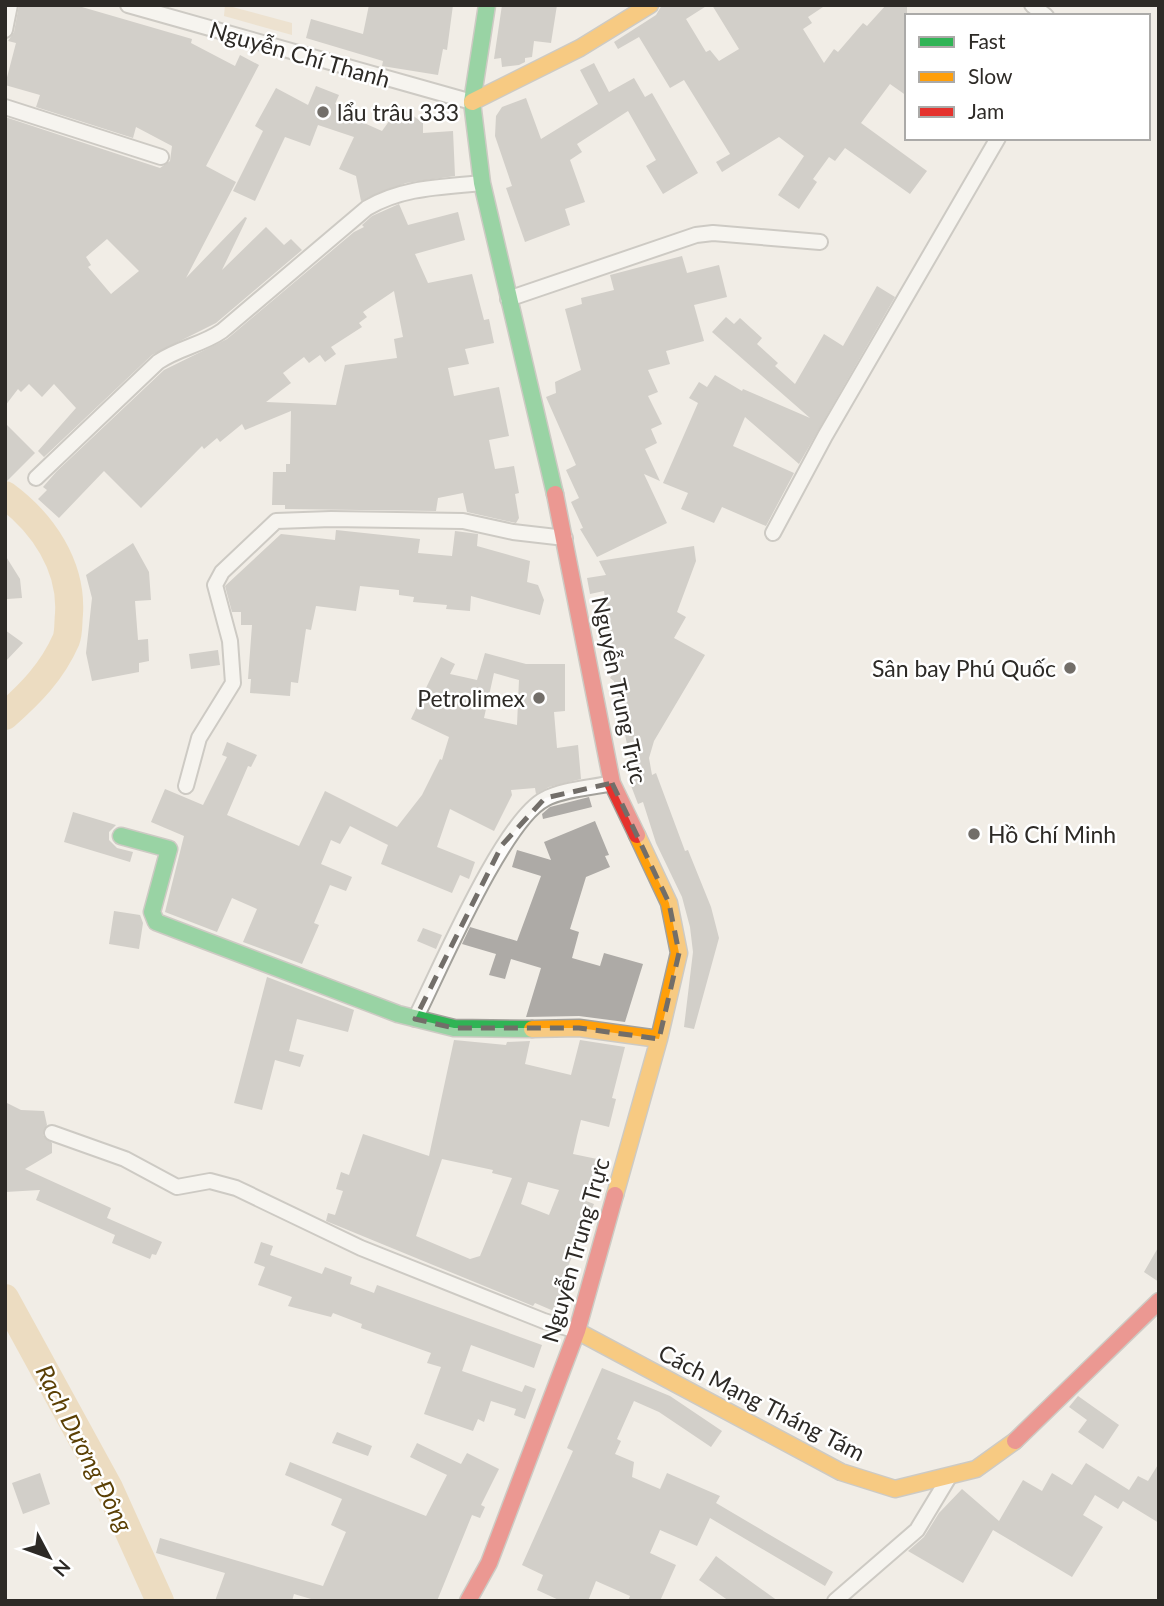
<svg xmlns="http://www.w3.org/2000/svg" width="1164" height="1606" font-family="Lato,sans-serif">
<style>
.green{fill:#e8d5b6}
.lines{fill:none;stroke-linecap:round;stroke-linejoin:round}
.river{stroke:#e6c895;stroke-width:28}
.building{fill:#adaaa6;fill-rule:evenodd}
.street-casing{stroke:#a3a19b;stroke-width:18}
.fast-casing{stroke:#a3a19b;stroke-width:19}
.slow-casing{stroke:#a3a19b;stroke-width:19}
.jam-casing{stroke:#a3a19b;stroke-width:19}
.street{stroke:#fdfcfb;stroke-width:14}
.fast{stroke:#30b455;stroke-width:16}
.slow{stroke:#ff9f0a;stroke-width:16}
.jam{stroke:#e5322d;stroke-width:16}
.marked{fill:none;stroke:#726e69;stroke-width:5;stroke-dasharray:14 9;stroke-linejoin:round}
.poi-dot{fill:#726e69;stroke:#fff;stroke-width:2.5}
.labels{text-anchor:middle;dominant-baseline:central;stroke-width:5;stroke-linejoin:round;paint-order:stroke}
.street-label{font-size:23px;fill:#2d2a26;stroke:#fff}
.poi-label{font-size:23px;fill:#2d2a26;stroke:#fff;text-anchor:start}
.water-label{font-size:24px;font-style:italic;fill:#5b4005;stroke:#fff}
</style>
<rect width="100%" height="100%" fill="#f1ede6"/>
<path class="green" d="M225,5L292,23V35L224,16Z"/>
<g class="lines">
<path class="river" d="M5,495C43,523 72,566 69,614C68,622 69,633 66,640C52,672 30,694 5,716
M5,1298L109,1488L160,1601"/>
</g>
<path class="building" d="M19,5H75L192,39L191,43L235,66L240,55L259,65L206,166L236,182L186,278L245,217L247,218L222,270L266,227L284,245L291,239L302,250L216,323L152,355L44,457L38,451L76,408L54,384L42,397L29,384L21,392L18,389L5,406V117L160,168L170,161L172,146L136,127L133,138L36,107L40,95L5,85L16,43L8,41L14,32ZM107,239L139,271L111,294L88,267L91,265L86,257Z
M369,5H453L447,50L443,49L438,75L382,66L383,61L306,38L311,19L363,34Z
M502,5H557L551,43L534,41L532,57L525,58V62L519,65L502,67L501,58L494,59Z
M662,5H708L686,19L706,52L710,50L719,61L739,49L712,5H826L808,17L812,23L803,29L824,63L834,49L838,52L863,23L867,26L886,5H907V96L890,84L861,123L927,171L910,194L845,148L835,161L829,157L813,179L817,182L799,209L778,195L804,156L779,137L722,172L716,162L730,154L684,80L670,88L639,37L618,49L614,42L656,15Z
M594,63L609,92L634,78L645,97L652,93L698,173L663,194L646,166L656,160L628,111L577,144L582,152L570,160L585,202L565,209L570,225L525,242L506,188L512,186L495,136L496,116L502,107L526,98L541,139L598,104L580,70Z
M316,86L339,95L335,104L358,113L355,119L382,131L400,106L423,123V133L453,131L455,176L406,183L361,201L356,176L339,169L354,137L318,125L310,146L285,137L255,201L233,191L263,131L255,126L276,88L308,105Z
M399,204L408,225L458,212L465,240L415,254L428,283L472,274L484,320L489,319L494,343L465,349L469,364L448,368L454,396L499,387L509,436L489,440L495,469L514,466L519,493L515,494L519,518L516,523L467,512L463,493L438,498L436,511L285,509V505H272L273,472H286V464H290L291,411L245,430L242,424L220,442L217,438L204,449L202,446L141,508L104,471L59,518L38,499L47,490L43,487L57,471L164,370L227,339L354,232L364,227L362,225L372,216ZM394,291L403,337L394,339L397,358L345,365L336,405L266,402L291,383L283,373L304,357L309,363L320,355L325,362L336,354L331,347L362,327L359,323L367,317L363,312Z
M682,256L687,273L719,265L727,297L694,305L704,341L666,351L670,364L648,370L658,392L648,396L662,424L651,429L657,443L645,449L660,481L644,474L667,523L597,557L580,529L583,528L571,502L579,498L566,470L576,465L546,397L556,393L555,382L581,370L565,309L582,304L581,298L614,290L610,275Z
M877,286L895,297L799,464L745,417L733,446L794,473L766,526L722,507L714,523L681,509L688,493L663,483L698,403L689,398L699,382L707,387L715,375L742,391L743,389L810,418L712,332L726,317L734,324L740,318L762,338L757,344L778,363L775,366L795,384L824,334L843,346Z
M5,423L35,453L5,483Z
M336,530L420,539L418,553L452,556L455,531L478,534L477,546L530,561L527,582L538,585L544,600L540,615L471,596L470,611L446,609L447,605L413,602L414,597L399,595V590L360,586L356,611L316,606L311,630L306,629L298,683L291,682L290,696L250,693L251,679H248L252,625H241V612H232L225,586L281,534L335,540Z
M133,543L149,572L151,600L135,601L138,640L148,639L149,661L139,663V672L92,681L86,653L92,598L86,575Z
M694,546L696,561L677,612L686,617L674,638L705,655L654,741L649,758L652,775L656,773L685,851L688,850L711,907L719,938L694,1029L684,1027L693,952L690,927L682,897L656,843L643,802L638,804L630,783L634,781L629,754L614,681L610,678L621,659L601,648L605,641L597,633L607,611L604,591L590,594L587,578L606,575L599,561Z
M5,555L20,579L22,598L7,599Z
M5,630L23,643L5,662Z
M218,650L220,665L191,669L189,654Z
M485,653L526,664H565V711L554,712L557,748L578,745L581,779L549,787L536,794L535,788L511,790L512,795L494,831L450,809L437,847L475,862L469,879L460,875L452,893L381,864L388,845L350,826L340,844L331,840L321,864L352,877L346,891L330,885L314,923L319,925L302,964L243,942L257,909L232,898L217,932L165,912L184,836L151,822L165,789L203,805L227,757L222,755L227,742L257,755L251,767L248,766L227,815L299,846L325,791L397,827L422,795L440,759L442,760L449,737L411,719L441,657L455,664L450,674L477,680ZM494,673L519,680L517,725L484,718Z
M589,797L592,807L543,819L542,814L550,807Z
M73,812L116,825L109,832V840L117,848L133,852L130,862L64,842Z
M595,821L609,855L605,856L610,867L586,877L570,929L579,932L572,958L600,966L604,953L643,964L625,1022L579,1016L526,1017L541,968L511,959L505,979L489,975L496,954L462,944L470,927L517,941L541,876L512,867L517,850L551,860L544,842Z
M114,911L140,915L143,923L139,949L109,944Z
M423,928L442,935L436,949L417,941Z
M267,977L354,1010L348,1032L297,1019L289,1051L304,1055L300,1067L275,1060L262,1110L234,1103Z
M454,1040L506,1045L507,1042L530,1041L525,1064L571,1075L580,1040L625,1047L612,1098L616,1099L609,1127L581,1120L577,1136L573,1154L597,1159L586,1201L594,1204L559,1288L565,1290L556,1312L535,1303L533,1306L326,1221L328,1213L335,1215L343,1191L336,1189L341,1172L349,1175L363,1134L429,1156ZM442,1159L493,1170L492,1173L512,1178L480,1256L470,1259L416,1236ZM528,1182L559,1190L549,1215L521,1204Z
M5,1102L21,1110L44,1111L47,1125L43,1135L52,1143V1153L25,1169L111,1208L107,1218L162,1242L156,1255L152,1254L150,1259L112,1243L115,1235L36,1200L40,1190L5,1192Z
M261,1242L273,1246L270,1255L322,1274L325,1267L352,1277L350,1284L374,1293L377,1285L542,1345L534,1368L471,1345L462,1371L522,1392L525,1385L536,1389L525,1419L514,1415L516,1409L491,1401L484,1422L478,1419L473,1431L424,1414L441,1367L427,1363L431,1353L361,1328L362,1324L333,1313L331,1317L288,1306L292,1297L258,1285L265,1267L254,1263Z
M1159,1246V1282L1144,1272Z
M602,1368L670,1396L722,1431L711,1447L659,1412L634,1401L617,1439L621,1441L615,1454L634,1462L632,1477L660,1489L667,1473L720,1496L716,1503L833,1572L825,1586L710,1518L697,1546L660,1530L650,1553L676,1565L660,1601H628L630,1596L596,1581L588,1601H561L537,1590L543,1575L522,1565L573,1451L567,1448Z
M1078,1396L1119,1425L1103,1449L1078,1432L1087,1420L1069,1407Z
M337,1432L372,1446L368,1456L332,1443Z
M417,1443L461,1464L467,1453L499,1469L481,1505L485,1507L480,1518L472,1515L437,1601H318L294,1594L292,1601H215L225,1573L156,1553L160,1538L323,1586L346,1532L331,1525L342,1499L285,1475L290,1462L426,1516L447,1475L410,1457Z
M1086,1463L1129,1490L1138,1476L1148,1481L1159,1463V1523L1123,1501L1118,1509L1095,1495L1083,1515L1103,1527L1072,1577L993,1530L963,1583L908,1551L924,1537L939,1513L962,1489L999,1521L1023,1480L1042,1491L1052,1473L1072,1485Z
M40,1473L50,1504L23,1514L12,1483Z
M716,1556L728,1565L778,1601H729L699,1580Z"/>
<g class="lines">
<g class="street-casing">
<path id="street" d="M128,5L472,102
M1032,5L1046,16
M5,30L10,5
M5,107L161,157
M508,299L696,235L713,233L820,242
M36,478L158,362C178,348 202,345 222,331L367,208C402,187 442,187 482,183
M773,533L825,436L998,138
M186,786L199,738L233,683L230,641L215,585L222,572L276,521L331,519L463,521L513,532L565,538
M415,1019C439,972 503,820 545,799C563,789 592,788 612,783
M52,1133L125,1159L177,1187L210,1181L236,1188L361,1248L544,1321L577,1331
M835,1601L917,1530L949,1477"/>
</g>
<g class="fast-casing">
<path id="fast" d="M487,5L472,102L482,183L555,494
M121,836L169,849L152,912L156,922L398,1014L454,1028L532,1029"/>
</g>
<g class="slow-casing">
<path id="slow" d="M472,102L580,48L650,5
M532,1029L579,1028L659,1039
M615,1195L659,1039L679,953L669,903L637,835
M577,1331L841,1472L895,1489L976,1469L1015,1441"/>
</g>
<g class="jam-casing">
<path id="jam" d="M555,494L612,783L637,835
M1015,1441L1159,1301
M468,1601L489,1563L577,1331L615,1195"/>
</g>
<use href="#street" class="street"/>
<use href="#fast" class="fast"/>
<use href="#slow" class="slow"/>
<use href="#jam" class="jam"/>
</g>
<path d="M0 0H1164V1606H0ZM612,783L669,903L679,953L659,1039L579,1028H454L415,1019L502,845L545,798Z" fill="#f1ede6" fill-opacity=".55" fill-rule="evenodd"/>
<path class="marked" d="M612,783L669,903L679,953L659,1039L579,1028H454L415,1019L502,845L545,798Z"/>
<g class="poi-dot">
<circle cx="323" cy="112" r="7"/>
<circle cx="1070" cy="668" r="7"/>
<circle cx="539" cy="698" r="7"/>
<circle cx="974" cy="834" r="7"/>
</g>
<g class="labels">
<g class="street-label">
<text transform="translate(300 54) rotate(16)">Nguyễn Chí Thanh</text>
<text transform="translate(620 690) rotate(78)">Nguyễn Trung Trực</text>
<text transform="translate(575 1250) rotate(-74)">Nguyễn Trung Trực</text>
<text transform="translate(762 1402) rotate(27)">Cách Mạng Tháng Tám</text>
</g>
<g class="poi-label">
<text x="337" y="112">lẩu trâu 333</text>
<text x="1056" y="668" text-anchor="end">Sân bay Phú Quốc</text>
<text x="525" y="698" text-anchor="end">Petrolimex</text>
<text x="988" y="834">Hồ Chí Minh</text>
</g>
<g class="water-label">
<text transform="translate(85 1448) rotate(63)">Rạch Dương Đông</text>
</g>
</g>
<rect width="1164" height="1606" fill="none" stroke="#2d2a26" stroke-width="14"/>
<rect x="905" y="14" width="245" height="126" fill="#ffffff" stroke="#abaaa8" stroke-width="2"/>
<rect x="919" y="37" width="35" height="10" fill="#30b455" stroke="#abaaa8" stroke-width="2"/>
<text x="968" y="49" font-size="21" fill="#2d2a26">Fast</text>
<rect x="919" y="72" width="35" height="10" fill="#ff9f0a" stroke="#abaaa8" stroke-width="2"/>
<text x="968" y="84" font-size="21" fill="#2d2a26">Slow</text>
<rect x="919" y="107" width="35" height="10" fill="#e5322d" stroke="#abaaa8" stroke-width="2"/>
<text x="968" y="119" font-size="21" fill="#2d2a26">Jam</text>
<g transform="translate(49 1557) rotate(131)" stroke="#ffffff" stroke-width="5" paint-order="stroke">
<path d="M0-5L12 26L0 18L-12 26Z" fill="#2d2a26"/>
<text y="-10" font-size="19" font-weight="bold" text-anchor="middle" fill="#2d2a26">N</text>
</g>
</svg>
